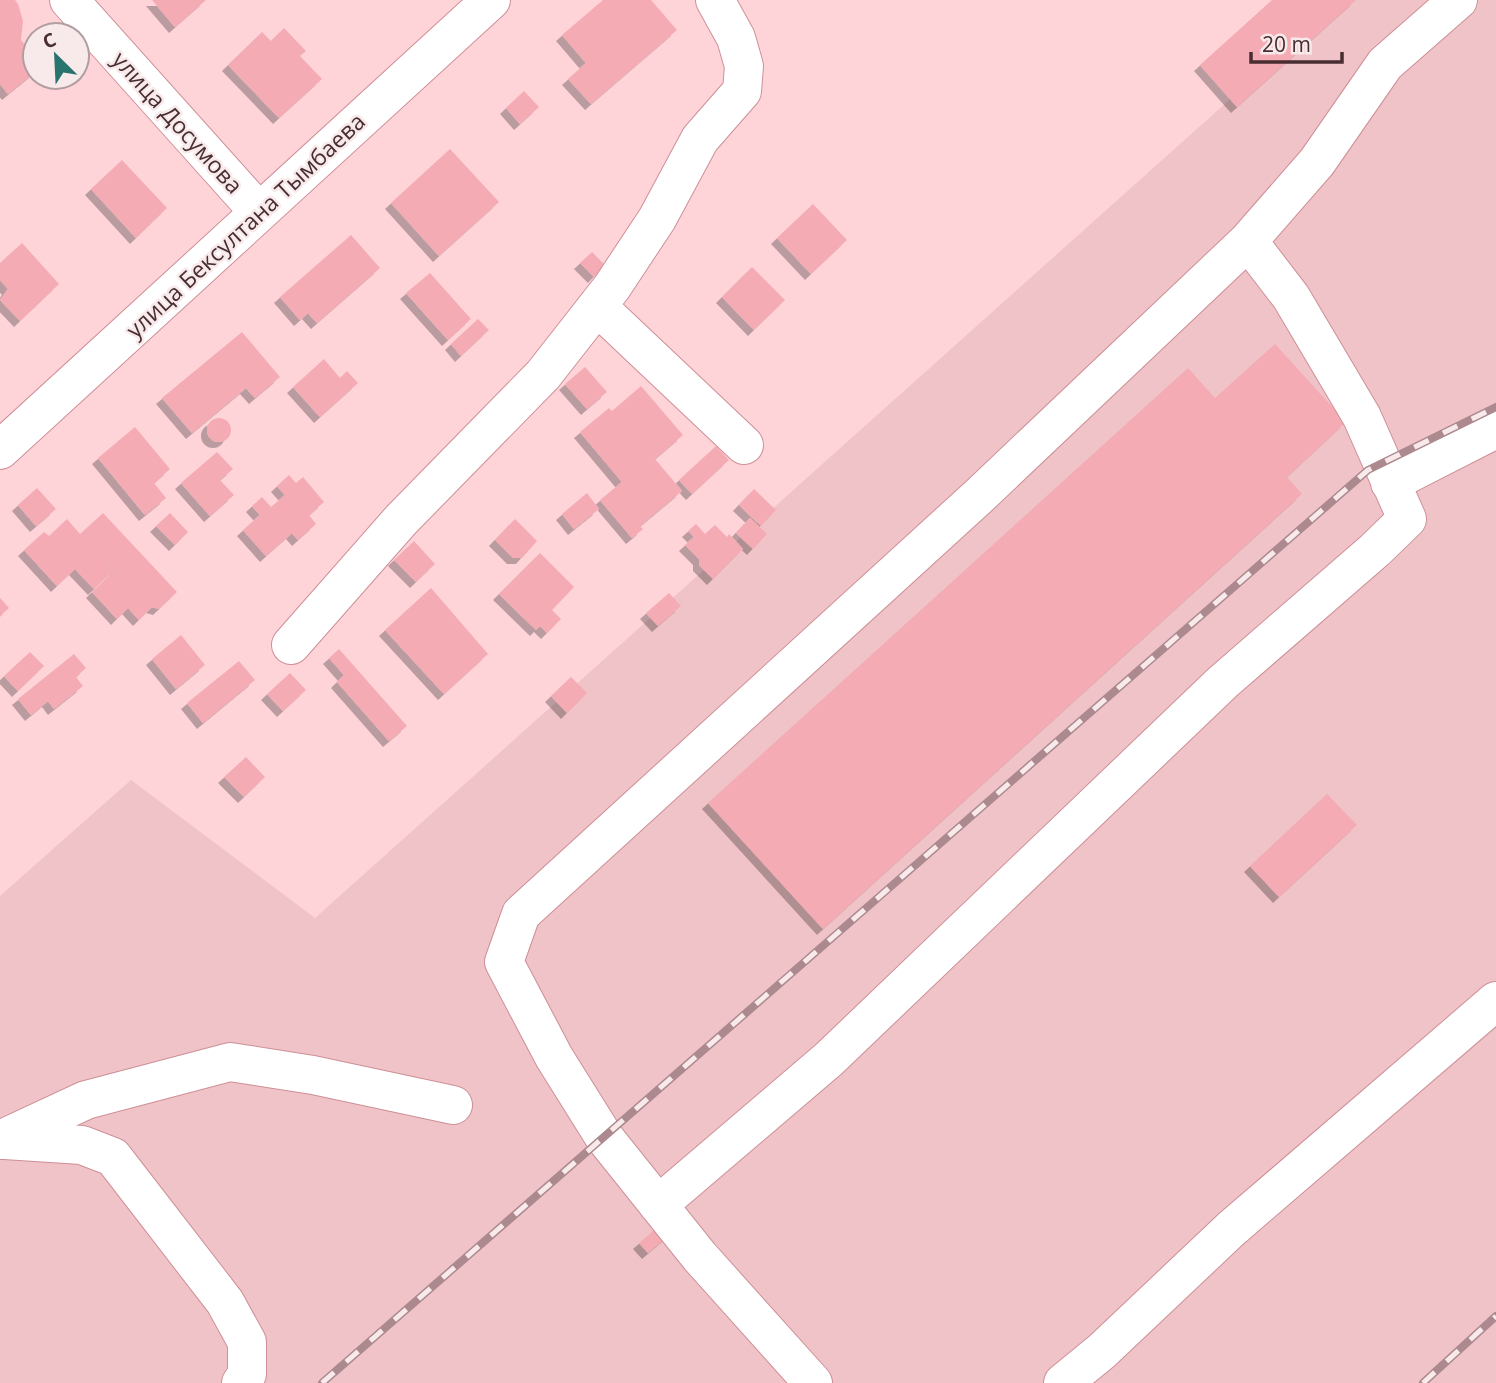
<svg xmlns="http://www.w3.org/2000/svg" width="1496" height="1383" font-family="'Open Sans',sans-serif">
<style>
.built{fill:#efc3c7}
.building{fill:#f5abb4;filter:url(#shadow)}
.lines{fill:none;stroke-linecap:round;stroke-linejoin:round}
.minor-casing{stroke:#ce8f97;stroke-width:40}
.minor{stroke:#fff;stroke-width:38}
.rail-casing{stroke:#ac898e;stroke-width:8}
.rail{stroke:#f8e9eb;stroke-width:5;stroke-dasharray:16;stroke-linecap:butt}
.labels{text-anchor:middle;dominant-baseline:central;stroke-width:5;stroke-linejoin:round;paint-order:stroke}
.street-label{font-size:23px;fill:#482e32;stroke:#f8e9eb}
</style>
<defs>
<filter id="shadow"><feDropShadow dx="-6" dy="6" stdDeviation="0" flood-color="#0004"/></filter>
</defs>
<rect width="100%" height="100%" fill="#fed4d9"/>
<path class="built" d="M1341,0H1496V1383H0V896L131,780L315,918Z"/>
<path class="building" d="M0,0H15L18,4L23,21L21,40L35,57V72L8,94L0,84Z
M152,0H206L175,27Z
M603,0H651L677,30L591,104L568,79L586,63L562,35Z
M1272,0H1356L1237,107L1200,65Z
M284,28L306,51L300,56L322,79L279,118L228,65L262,32L271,41Z
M524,91L539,107L520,124L506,108Z
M450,149L499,202L439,256L391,203Z
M122,160L167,208L136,238L91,189Z
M813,204L847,240L811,274L777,238Z
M351,235L380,268L317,323L308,313L300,320L280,297Z
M22,243L59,284L20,321L0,300L8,289L0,280V263Z
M592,252L605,265L594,277L580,263Z
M752,267L785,300L754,330L722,297Z
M430,273L471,319L448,340L406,293Z
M478,319L489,330L461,356L451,344Z
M242,332L280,377L255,398L246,388L192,433L162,398Z
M1275,344L1346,422L1287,477L1302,494L823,929L708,803L1188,368L1215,398Z
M324,359L340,378L347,371L358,383L320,417L293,387Z
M585,367L607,392L587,409L565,384Z
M641,386L683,435L655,459L682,491L640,526L643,529L632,538L600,500L622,482L580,432L609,408L612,411Z
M207 430a12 12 0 1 1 24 0a12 12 0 1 1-24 0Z
M135,427L170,469L154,483L166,498L145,515L98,458Z
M716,446L729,460L692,494L679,480Z
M217,452L233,469L220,480L234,495L210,516L181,483Z
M289,475L296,483L303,477L324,502L309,515L316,524L298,540L292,533L266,556L243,530L260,515L252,506L262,497L271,507L285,495L277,486Z
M37,488L56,509L36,526L18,505Z
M754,489L776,510L761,526L739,505Z
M587,493L599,509L574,529L562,514Z
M103,513L177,592L159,609L152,607L139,620L128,608L117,619L92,592L115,570L98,552L114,570L94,589L75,569L57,586L24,550L44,532L49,536L67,519L80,534Z
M170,513L188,532L175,545L156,526Z
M750,518L767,534L753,549L736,533Z
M515,519L537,541L522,558H513L495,540Z
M696,524L705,534L715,525L727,537L729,534L743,549L713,579L699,565V559L685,545L694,537L688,531Z
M414,541L435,564L416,582L394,560Z
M540,553L574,587L552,610L561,619L547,633L540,626L536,630L499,594Z
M431,588L488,654L444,694L385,630Z
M669,593L681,606L658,626L646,613Z
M0,598L9,608L0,616Z
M181,635L205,665L176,689L152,659Z
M339,649L407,726L389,741L337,682L344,675L329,658Z
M30,652L44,666L18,691L4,676Z
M74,654L86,668L76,677L83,686L54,709L48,701L31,715L18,699Z
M239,661L255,680L203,723L187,703Z
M290,673L306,690L283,711L267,694Z
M571,677L587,693L567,713L551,696Z
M246,757L265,777L244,797L224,777Z
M1327,794L1357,825L1279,897L1250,866Z
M659,1226L668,1236L648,1253L639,1243Z"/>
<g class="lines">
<g class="minor-casing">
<path id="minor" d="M69,0L259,212
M597,306L744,445
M0,450L491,0
M1390,483L1496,429
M291,645L401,520L543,375L612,287L657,219L700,139L742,91L744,66L736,38L715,0
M0,1140L86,1100L230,1062L313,1075L453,1105
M5,1140L82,1145L113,1157L225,1302L247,1342V1374L241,1383
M658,1205L829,1059L1223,682L1375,550L1407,519L1362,417L1291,297L1248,241
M813,1383L700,1257L604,1137L554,1057L504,962L521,914L979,496L1248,241L1317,162L1385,64L1458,0
M1063,1383L1102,1351L1231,1229L1496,1001"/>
</g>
<use href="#minor" class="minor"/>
<g class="rail-casing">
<path id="rail" d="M322,1383L1368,470L1496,407
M1423,1383L1496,1316"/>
</g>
<use href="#rail" class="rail"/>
</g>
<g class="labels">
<g class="street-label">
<text transform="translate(178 122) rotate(48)">улица Досумова</text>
<text transform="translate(245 225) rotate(-43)">улица Бексултана Тымбаева</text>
</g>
</g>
<g transform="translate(56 56) rotate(336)"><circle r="33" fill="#f8e9eb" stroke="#b29ea1" stroke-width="2"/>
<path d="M0-5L12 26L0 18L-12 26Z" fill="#2a7470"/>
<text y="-10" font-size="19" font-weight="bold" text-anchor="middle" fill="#482e32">С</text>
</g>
<path d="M1251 52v10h91v-10" fill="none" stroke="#482e32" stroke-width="3.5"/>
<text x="1262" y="52" font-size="21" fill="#482e32" stroke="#f8e9eb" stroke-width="5" paint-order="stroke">20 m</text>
</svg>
